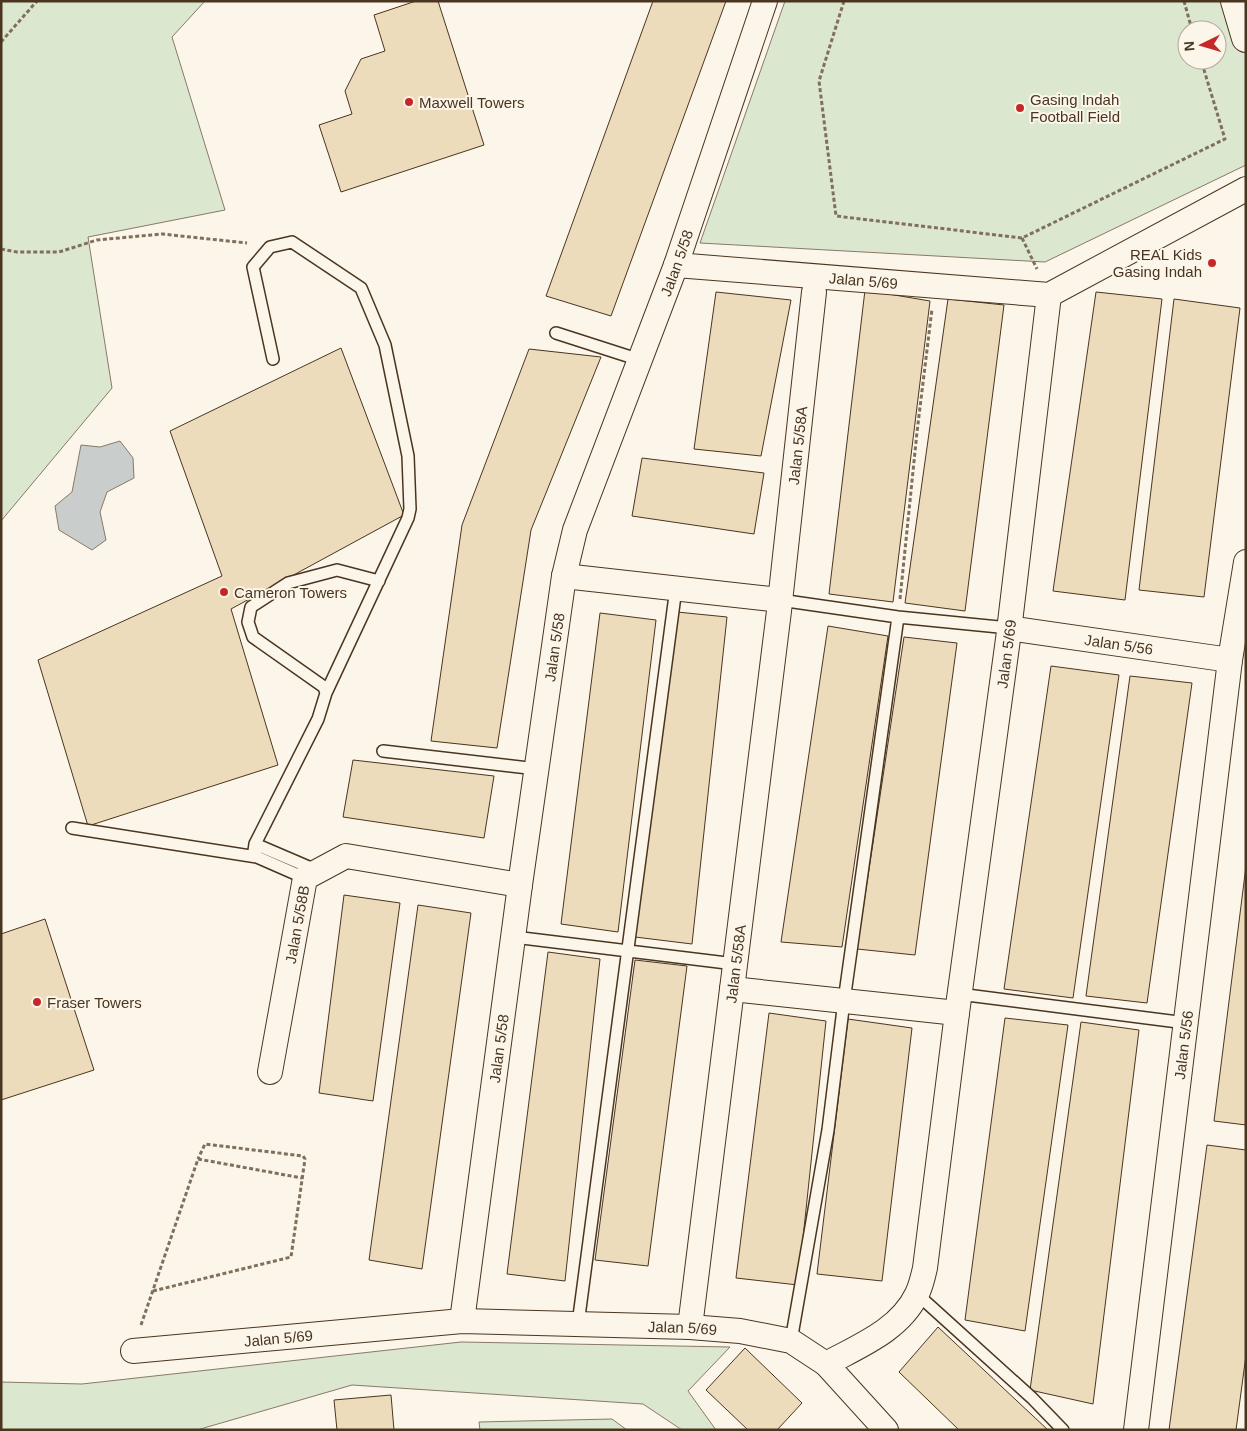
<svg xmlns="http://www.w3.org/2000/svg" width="1247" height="1431" font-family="Helvetica,sans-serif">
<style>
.green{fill:#dce7d0;stroke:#887966;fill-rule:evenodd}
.water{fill:#c9cecd;stroke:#887966}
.building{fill:#ecdcbc;stroke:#4a3520}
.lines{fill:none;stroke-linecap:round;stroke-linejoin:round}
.service-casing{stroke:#4a3520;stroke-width:14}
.minor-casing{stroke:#4a3520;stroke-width:26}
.tertiary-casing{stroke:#4a3520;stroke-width:30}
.path{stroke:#7f6f5c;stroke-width:3;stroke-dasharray:4 2.5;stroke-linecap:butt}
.service{stroke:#fbf6e9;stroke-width:11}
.minor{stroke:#fbf6e9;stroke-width:24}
.tertiary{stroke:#fbf6e9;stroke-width:28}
.poi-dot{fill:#c62828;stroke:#fbf6e9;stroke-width:2}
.labels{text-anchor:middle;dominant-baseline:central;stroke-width:4;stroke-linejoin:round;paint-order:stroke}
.poi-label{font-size:15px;fill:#4a3520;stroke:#fbf6e9;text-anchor:start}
.street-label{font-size:15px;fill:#4a3520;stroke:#fbf6e9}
</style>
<rect width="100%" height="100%" fill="#fbf6e9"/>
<path class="green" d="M1,1H205L172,37L225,210L88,237L112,388L1,521Z
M785,1H1236L1246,29V165L1045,262L700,243ZM1187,30H1217V60H1187Z
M461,1342L730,1347L688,1391L716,1430H682L643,1404L352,1385L197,1430H1V1382L82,1384Z
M612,1419L627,1430H480L479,1422Z"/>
<path class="water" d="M120,441L133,458L134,478L107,492L100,512L106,540L92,550L59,530L55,506L72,492L81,445L100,447Z"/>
<path class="building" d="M416,1H438L484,145L341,192L319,125L352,114L345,91L361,59L385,51L374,15Z
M653,1H726L611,316L546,296Z
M865,290L930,301L893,602L829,594Z
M716,292L791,300L761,456L694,449Z
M1096,292L1162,299L1125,600L1053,591Z
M948,299L1004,305L965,611L905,603Z
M1174,299L1240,308L1204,597L1139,590Z
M341,348L404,515L231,609L278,765L88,826L38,660L222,576L170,431Z
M529,349L601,357L531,530L497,748L431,741L462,525Z
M642,458L764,473L754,534L632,516Z
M677,612L727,617L692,944L635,937Z
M600,613L656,620L618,932L561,924Z
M828,626L888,636L842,947L781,942Z
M904,637L957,643L915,955L857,949Z
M1051,666L1119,675L1073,998L1004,989Z
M1130,676L1192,683L1147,1003L1086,996Z
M353,760L494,776L484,838L343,817Z
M1246,866V1125L1214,1121Z
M344,895L400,903L373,1101L319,1093Z
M418,905L471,913L422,1269L369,1260Z
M45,919L94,1070L1,1100V934Z
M548,952L600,959L565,1281L507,1274Z
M635,960L687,966L648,1266L595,1260Z
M769,1013L826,1021L798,1285L736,1278Z
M1005,1018L1068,1025L1025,1331L965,1320Z
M848,1019L912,1028L882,1281L817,1274Z
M1081,1022L1139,1030L1093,1404L1030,1390Z
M1207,1145L1246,1150V1355L1236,1430H1169Z
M938,1327L1048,1430H959L899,1372Z
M745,1348L802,1403L777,1430H748L706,1390Z
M391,1395L394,1430H337L334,1400Z"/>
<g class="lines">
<g class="service-casing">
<path id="service" d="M556,333L640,360
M273,359L253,267L270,247L292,242L361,288L385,345L408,456L410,509L408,518L326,693
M780,600L898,617L1009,628
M383,751L537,769
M72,828L257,857L305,878
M255,844L318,871
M257,857L254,851L255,844L318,719L326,693L324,687L253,637L248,622L251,607L288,583L337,570L379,581
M514,937L735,964
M959,994L1186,1023
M917,1294L1032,1398L1063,1430
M578,1324L676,588
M791,1341L828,1130L844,1001L898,617"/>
</g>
<g class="minor-casing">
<g id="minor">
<path id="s1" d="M676,265L1049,295L1246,189"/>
<path d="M564,576L780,600"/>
<path id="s2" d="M1009,628L1230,660"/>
<path d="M732,989L957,1013"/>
<path id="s3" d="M270,1072L305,878L346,856L520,885"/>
<path id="s4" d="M462,1321L520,885L564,576L575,530L676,265L765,1"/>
<path id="s5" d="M690,1327L779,611L814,292"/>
<path id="s6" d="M133,1351L462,1321L690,1327L740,1331L791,1341L826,1364C859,1346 900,1330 917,1294C921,1286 923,1277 925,1268L957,1013L1008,639L1049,295"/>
<path d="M826,1364L886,1430"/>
<path id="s7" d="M1136,1430L1230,660L1246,562"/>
</g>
</g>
<g class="tertiary-casing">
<path id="tertiary" d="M1235,1L1246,38"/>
</g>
<path class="path" d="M844,1L819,81L836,216L1022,238L1225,139L1201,60
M1184,1L1192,30
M1,42L37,1
M1022,238L1037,269
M1,249L17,252H59L97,240L162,234L247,243
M900,599L917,432L932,309
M153,1291L291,1257L305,1159L303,1156L205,1144L198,1159
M141,1325L198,1159L302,1178"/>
<use href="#service" class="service"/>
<use href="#minor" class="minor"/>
<use href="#tertiary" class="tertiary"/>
</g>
<g class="poi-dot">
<circle cx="409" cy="102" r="5"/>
<circle cx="1020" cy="108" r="5"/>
<circle cx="1212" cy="263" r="5"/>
<circle cx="224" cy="592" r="5"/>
<circle cx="37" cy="1002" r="5"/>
</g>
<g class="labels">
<g class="poi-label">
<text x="1030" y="99">Gasing Indah<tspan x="1030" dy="17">Football Field</tspan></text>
<text x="419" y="102">Maxwell Towers</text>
<text x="1202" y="254" text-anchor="end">REAL Kids<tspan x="1202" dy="17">Gasing Indah</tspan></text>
<text x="234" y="592">Cameron Towers</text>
<text x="47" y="1002">Fraser Towers</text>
</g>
<g class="street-label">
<text stroke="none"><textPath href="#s4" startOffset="1085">Jalan 5/58</textPath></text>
<text stroke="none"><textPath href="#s1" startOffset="188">Jalan 5/69</textPath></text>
<text stroke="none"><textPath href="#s5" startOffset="888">Jalan 5/58A</textPath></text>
<text stroke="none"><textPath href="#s2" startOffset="111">Jalan 5/56</textPath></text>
<text stroke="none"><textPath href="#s4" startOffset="680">Jalan 5/58</textPath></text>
<text stroke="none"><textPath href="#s6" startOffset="1466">Jalan 5/69</textPath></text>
<text stroke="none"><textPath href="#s3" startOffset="150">Jalan 5/58B</textPath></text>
<text stroke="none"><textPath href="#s5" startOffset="366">Jalan 5/58A</textPath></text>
<text stroke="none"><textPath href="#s7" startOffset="388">Jalan 5/56</textPath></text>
<text stroke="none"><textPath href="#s4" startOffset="275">Jalan 5/58</textPath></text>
<text stroke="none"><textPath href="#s6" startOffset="551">Jalan 5/69</textPath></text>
<text stroke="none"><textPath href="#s6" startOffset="146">Jalan 5/69</textPath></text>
</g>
</g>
<rect width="1247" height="1431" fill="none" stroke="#4a3520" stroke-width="5"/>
<g transform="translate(1202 45) rotate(265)"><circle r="24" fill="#fbf6e9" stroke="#b4a999"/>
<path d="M0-4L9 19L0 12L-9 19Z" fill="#c62828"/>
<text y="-8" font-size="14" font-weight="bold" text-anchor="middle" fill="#4a3520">N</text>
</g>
</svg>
